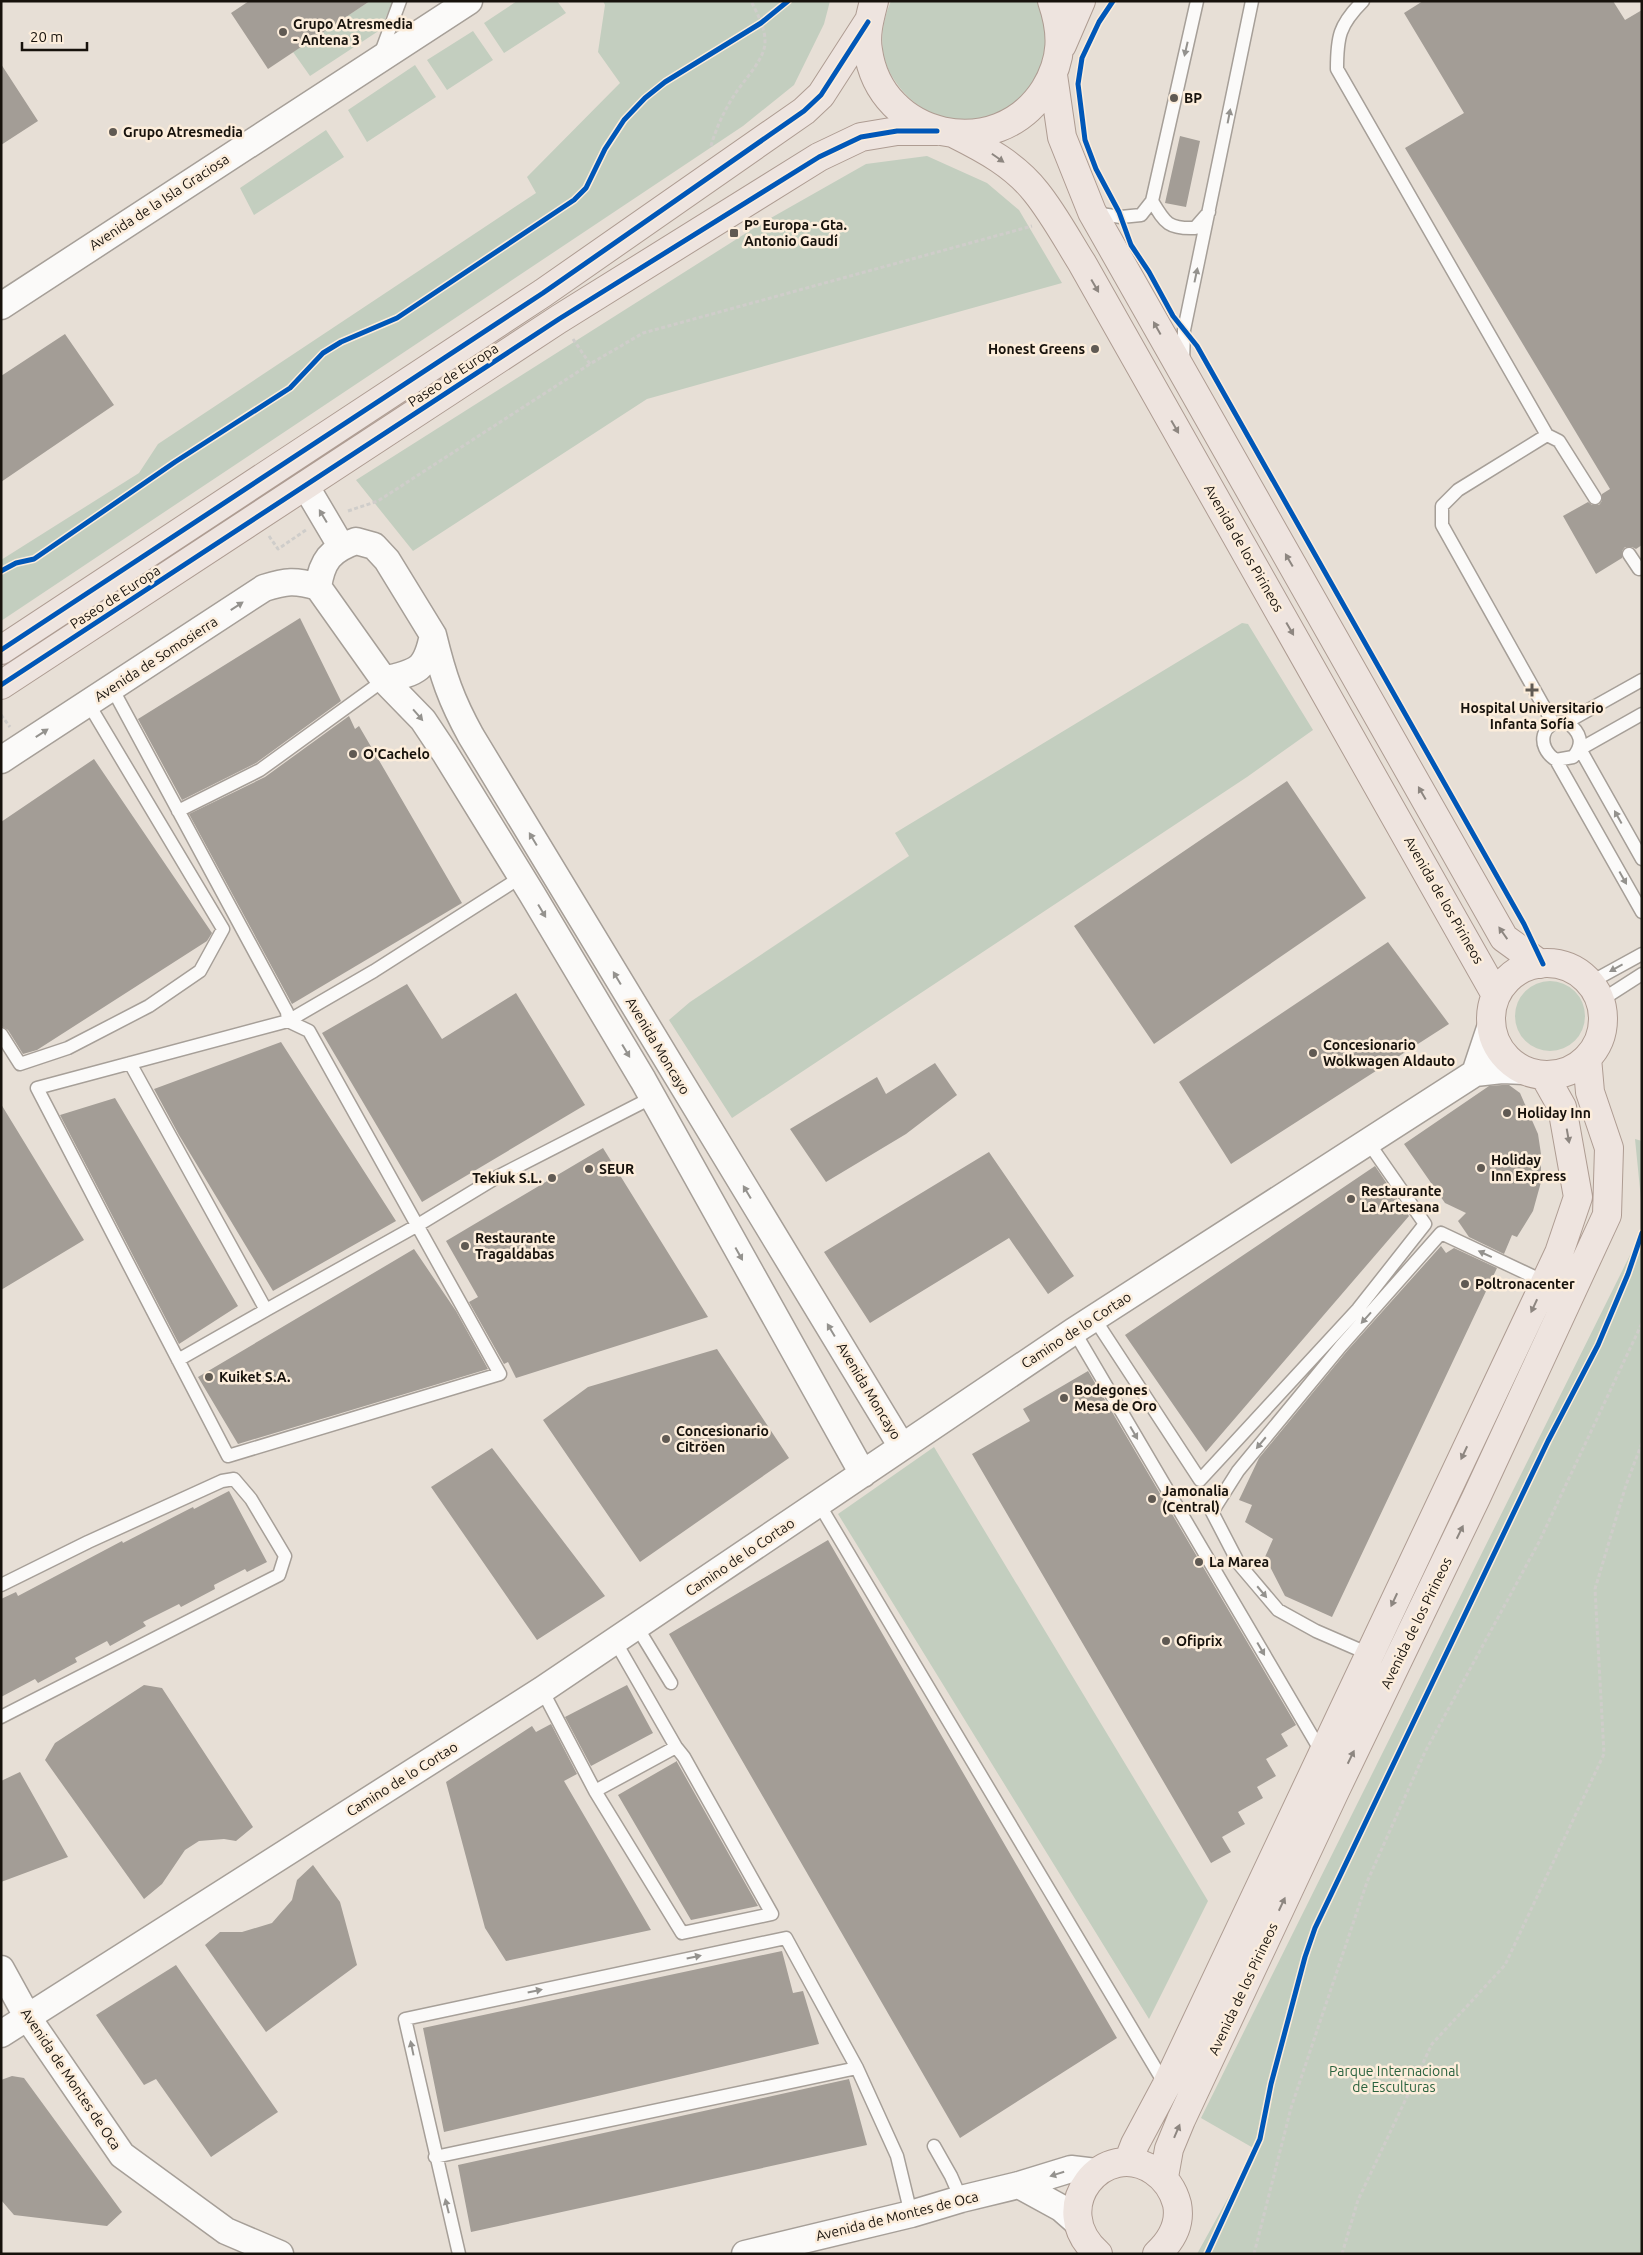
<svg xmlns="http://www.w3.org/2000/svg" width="1643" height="2255" font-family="Ubuntu,sans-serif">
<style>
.green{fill:#c3cebf}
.building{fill:#a39d96}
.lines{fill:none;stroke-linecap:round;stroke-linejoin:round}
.lane-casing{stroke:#a69f98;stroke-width:15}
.street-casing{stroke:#a69f98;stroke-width:29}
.primary-casing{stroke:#ae9c92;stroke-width:30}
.path{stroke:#cfcdca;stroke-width:3;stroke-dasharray:4 2.5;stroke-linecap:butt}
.lane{stroke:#fbfaf9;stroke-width:12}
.street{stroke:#fbfaf9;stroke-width:26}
.primary{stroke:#eee4df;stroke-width:28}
.cycleway-casing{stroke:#fceddb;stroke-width:8}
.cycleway{stroke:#0057b8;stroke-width:5}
.oneway{fill:#94928e}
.oneway2{fill:#8d8680}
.poi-dot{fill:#605a53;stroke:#fceddb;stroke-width:2}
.labels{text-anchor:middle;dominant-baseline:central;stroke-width:5;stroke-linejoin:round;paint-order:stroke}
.poi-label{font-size:14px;font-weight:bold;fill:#17120c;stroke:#fceddb;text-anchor:start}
.street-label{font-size:14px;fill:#17120c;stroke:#fceddb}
.park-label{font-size:14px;fill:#2a623e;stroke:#fceddb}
</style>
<rect width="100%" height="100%" fill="#e7dfd6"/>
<path class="green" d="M370,1H393L380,30L310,76L293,52Z
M517,1H557L566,13L504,53L484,23Z
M603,1H830L824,24L794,85L743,126L1,621V560L139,473L158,444L536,193L527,177L620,83L598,52L605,5Z
M891,1H1039C1082,99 950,168 893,78C878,55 880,26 891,1Z
M473,31L493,60L447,90L427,60Z
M415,65L436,97L367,142L348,110Z
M326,130L344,157L254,215L240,188Z
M927,156L987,183L1019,210L1062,283L647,399L413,551L356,480L762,223L866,164Z
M1242,623L1248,624L1313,730L1247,777L732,1118L669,1020L690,1002L909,856L895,833Z
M1515 1016a35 35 0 1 1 70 0a35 35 0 1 1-70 0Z
M1635,1139L1642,1141V1209Z
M1642,1231V2254H1197L1255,2149L1201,2118Z
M934,1447L1208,1901L1149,2019L838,1514Z"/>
<path class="building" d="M249,1H370L268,69L231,13Z
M1423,1H1613L1625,20L1642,10V545L1636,549L1632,547H1625L1622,551V558L1596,574L1563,516L1588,502L1592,505H1599L1602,501V494L1610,489L1405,148L1464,113L1404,13Z
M1,64L38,121L1,145Z
M1180,136L1200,141L1186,207L1165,203Z
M65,334L114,405L1,482V376Z
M300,618L341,701L256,763L182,800L138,719Z
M349,716L355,729L359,726L462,903L292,1004L189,814L265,777Z
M94,759L212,933L207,941L37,1050L23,1054L8,1030L1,1026V822Z
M1287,781L1366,898L1154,1044L1074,926Z
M1388,942L1449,1024L1231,1164L1179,1082Z
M407,984L442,1039L516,993L585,1105L422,1202L322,1033Z
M281,1042L396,1221L273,1291L179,1135L154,1089Z
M935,1063L957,1095L906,1134L826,1182L790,1129L877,1077L886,1094Z
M1502,1085H1509L1520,1093L1538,1134L1541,1154V1182L1533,1211L1517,1237L1512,1235L1504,1254L1469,1237L1458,1221L1466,1213L1445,1203L1404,1144L1489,1086Z
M115,1098L238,1306L179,1344L60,1115Z
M1,1104L84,1240L1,1290Z
M603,1148L708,1317L516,1378L508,1362L504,1364L469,1302L478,1297L446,1241Z
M989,1152L1074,1276L1048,1294L1009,1238L870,1323L824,1252Z
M1375,1166L1409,1216L1206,1452L1125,1335Z
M1441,1246L1446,1253L1454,1248L1497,1268L1332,1617L1285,1596L1265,1557L1273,1539L1245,1522L1252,1505L1239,1500L1259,1458L1347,1351Z
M414,1249L456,1311L488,1369L238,1444L198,1377Z
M717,1349L789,1458L640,1562L543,1420L588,1387Z
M1088,1371L1296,1725L1281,1734L1288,1746L1266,1759L1276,1776L1257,1787L1263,1798L1238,1812L1245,1824L1222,1837L1231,1852L1211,1863L972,1454L1030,1421L1023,1409Z
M492,1448L605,1596L537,1640L431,1487Z
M229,1491L267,1562L247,1572L245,1569L214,1585L215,1589L181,1607L179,1604L143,1622L146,1626L110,1646L107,1641L75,1658L77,1662L38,1683L35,1679L1,1697V1599L16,1592L18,1596L122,1541L123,1543L193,1507L194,1509Z
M828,1540L1117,2038L960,2138L669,1634Z
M144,1685L162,1688L253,1827L236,1841L224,1839L199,1841L185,1850L162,1884L144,1899L45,1760L55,1743Z
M627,1685L653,1733L591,1766L565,1717Z
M551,1724L577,1774L564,1781L651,1930L506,1961L485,1928L446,1782L532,1726L536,1732Z
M677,1761V1762L758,1906L691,1920L618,1795Z
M20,1772L68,1857L1,1882V1781Z
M313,1865L340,1902L357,1965L266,2032L205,1945L220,1932H242L272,1923L292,1900L297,1880Z
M782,1951L793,1993L803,1991L819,2044L444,2132L423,2028Z
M176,1965L278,2112L211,2157L156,2079L144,2085L96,2015Z
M12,2076L24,2078L122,2212L107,2226L14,2215L1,2200V2080Z
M849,2079L867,2145L471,2232L458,2165Z"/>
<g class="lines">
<g class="lane-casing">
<path id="lane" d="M1363,1C1339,25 1337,37 1337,69L1547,435L1458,490L1442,506V525L1553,723
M380,55L400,1
M1152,201C1165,223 1168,229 1195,228L1209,212
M1094,213L1121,217L1141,215L1152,201L1197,1
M1183,362L1184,330L1252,1
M1547,435L1559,441L1595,498
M1629,554L1639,569
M112,688L287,1012L288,1021L37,1088L228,1456L500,1374L309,1031L288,1021
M1642,714L1580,749L1642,859
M1567,722L1642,680
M1556,760L1573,757C1585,743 1580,732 1567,722C1541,719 1535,747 1556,760L1642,912
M178,811L260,770L384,680
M1591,982L1642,954
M1600,1001L1642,974
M288,1021L374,971L521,877
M1,1034L20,1064L68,1048L149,1006L200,971L223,929L88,703
M130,1063L266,1310L418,1225L497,1177L653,1097
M1094,1318L1200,1480L1358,1309L1425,1224L1368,1142
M1074,1331L1322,1753
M178,1360L266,1310
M819,1504L1166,2086
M1,1585L88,1542L222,1481L234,1479L251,1499L285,1556L279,1575L1,1717
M637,1627L671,1683
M1369,1654L1316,1631L1278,1610L1239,1564L1212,1512L1238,1471L1341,1346L1441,1233L1545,1282
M542,1690L595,1791L682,1933L772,1914L684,1757L676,1747
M595,1791L676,1747L615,1641
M934,2146L951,2176L961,2199
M435,2157L857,2068
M459,2254L405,2019L786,1938L857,2068L897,2156L911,2214"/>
</g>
<g class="street-casing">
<path id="street" d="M1,306L469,1
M305,485L341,546
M356,541L374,546L387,560L433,635C426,670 418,672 384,680L318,587C322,561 330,550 356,541Z
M433,635C443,676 451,700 471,736L902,1447
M384,680L423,720L445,753L532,894L643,1080L863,1474
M1,760L264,588C286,581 295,580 318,587
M1475,1073L1491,1025
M1,1969L28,2018L122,2155L226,2231L280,2254
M1,2034L542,1690L1074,1331L1475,1073L1502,1070L1525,1071
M1019,2185L1061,2208L1077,2222
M745,2254L911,2214L961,2199L1019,2185L1071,2169L1096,2172"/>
</g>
<g class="primary-casing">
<path id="primary" d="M874,1C870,17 865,34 868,50C880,139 997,165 1045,89C1063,59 1063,33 1052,1
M1062,45L1081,1
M1053,75L1062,137L1092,212L1504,938L1540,964
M955,134C985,149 1015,165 1036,192C1053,213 1067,239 1082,263L1496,995
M1,650L543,293L804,111L821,95L868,22
M1,685L559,319L819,157L861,137L897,131H937
M1491 1019a56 56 0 1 1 112 0a56 56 0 1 1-112 0Z
M1128,2162L1135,2144L1166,2086L1559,1253L1578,1197L1562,1107L1544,1075
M1164,2177L1169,2149L1181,2120L1336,1789L1476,1498L1607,1215L1609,1148L1590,1092L1587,1058
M1098,2254C1045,2207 1105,2137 1154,2171C1166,2179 1173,2189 1177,2204C1181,2224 1171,2241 1157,2254"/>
</g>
<path class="path" d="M711,146C716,128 725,109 735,94C744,80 766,58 765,41C765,27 757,13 751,1
M573,339L590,364L643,333L1032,226
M348,511L378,501L590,364
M269,536L278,549L306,530
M1,715L10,727
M1254,2254L1291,2108L1367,1882L1425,1752L1539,1542L1642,1323
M1342,2254L1358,2200L1432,2044L1505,1965L1604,1754L1595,1589L1626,1485L1642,1443"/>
<use href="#lane" class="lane"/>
<use href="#street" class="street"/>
<use href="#primary" class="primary"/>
<g class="cycleway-casing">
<path id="cycleway" d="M1113,1L1099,22L1082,58L1078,84L1085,140L1096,169L1119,212L1131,245L1149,272L1173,316L1197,346L1524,924L1543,964
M1,571L16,563L34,559L175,462L290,388L323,353L341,342L397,318L574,200L586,188L605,149L624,120L645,98L665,82L761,23L788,1
M1,650L543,293L804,111L821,95L868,22
M1,685L559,319L819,157L861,137L897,131H937
M1207,2254L1260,2139L1271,2084L1305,1957L1315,1928L1548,1441L1598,1345L1628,1274L1642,1233"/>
</g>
<use href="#cycleway" class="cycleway"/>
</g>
<defs><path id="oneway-solid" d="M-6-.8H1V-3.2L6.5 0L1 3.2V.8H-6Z" transform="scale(1.25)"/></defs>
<g class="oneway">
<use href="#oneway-solid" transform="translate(1186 49) rotate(103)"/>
<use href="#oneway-solid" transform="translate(1229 116) rotate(-79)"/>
<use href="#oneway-solid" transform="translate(1196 275) rotate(-78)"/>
<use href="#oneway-solid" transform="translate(323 516) rotate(-121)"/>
<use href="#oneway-solid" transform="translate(237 606) rotate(-33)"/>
<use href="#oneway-solid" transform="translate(418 715) rotate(49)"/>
<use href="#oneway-solid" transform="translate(42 733) rotate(-33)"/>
<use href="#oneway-solid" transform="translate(1618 817) rotate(-119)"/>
<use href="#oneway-solid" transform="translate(533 839) rotate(-121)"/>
<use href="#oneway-solid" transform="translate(1623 878) rotate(61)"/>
<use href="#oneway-solid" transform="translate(542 911) rotate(59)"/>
<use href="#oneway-solid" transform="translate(1616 968) rotate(151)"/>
<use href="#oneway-solid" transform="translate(617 978) rotate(-121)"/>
<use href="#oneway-solid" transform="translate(626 1051) rotate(59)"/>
<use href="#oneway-solid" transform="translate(747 1192) rotate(-121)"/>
<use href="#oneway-solid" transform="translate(739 1254) rotate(61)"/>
<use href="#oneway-solid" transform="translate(1485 1254) rotate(-155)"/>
<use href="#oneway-solid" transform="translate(1366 1318) rotate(132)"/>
<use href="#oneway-solid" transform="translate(831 1330) rotate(-121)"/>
<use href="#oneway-solid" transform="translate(1134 1433) rotate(60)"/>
<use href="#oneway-solid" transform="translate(1261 1443) rotate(130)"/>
<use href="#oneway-solid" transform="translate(1262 1592) rotate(50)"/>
<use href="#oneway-solid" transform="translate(1261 1649) rotate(60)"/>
<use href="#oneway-solid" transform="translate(694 1957) rotate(-12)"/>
<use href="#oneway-solid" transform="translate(535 1991) rotate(-12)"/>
<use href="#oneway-solid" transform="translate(412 2048) rotate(-102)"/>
<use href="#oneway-solid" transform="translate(1057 2174) rotate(163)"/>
<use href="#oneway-solid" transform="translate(447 2206) rotate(-104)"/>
</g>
<g class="oneway2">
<use href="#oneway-solid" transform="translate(998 158) rotate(35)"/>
<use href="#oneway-solid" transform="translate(1095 286) rotate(60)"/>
<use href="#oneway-solid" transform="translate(1157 328) rotate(-119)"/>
<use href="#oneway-solid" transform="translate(1175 427) rotate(60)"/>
<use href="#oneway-solid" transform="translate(1289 560) rotate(-120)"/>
<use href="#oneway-solid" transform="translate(1290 629) rotate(60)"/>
<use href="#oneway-solid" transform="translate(1422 793) rotate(-120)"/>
<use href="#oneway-solid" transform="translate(1503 933) rotate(-125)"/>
<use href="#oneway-solid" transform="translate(1568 1136) rotate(80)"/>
<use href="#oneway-solid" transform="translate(1534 1306) rotate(115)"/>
<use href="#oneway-solid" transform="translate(1464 1453) rotate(115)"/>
<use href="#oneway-solid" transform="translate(1460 1532) rotate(-64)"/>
<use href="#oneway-solid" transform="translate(1394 1600) rotate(115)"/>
<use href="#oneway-solid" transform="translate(1351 1757) rotate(-64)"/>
<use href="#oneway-solid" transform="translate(1282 1904) rotate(-65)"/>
<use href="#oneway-solid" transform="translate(1177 2131) rotate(-67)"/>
</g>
<g class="poi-dot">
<circle cx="283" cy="32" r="5"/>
<circle cx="1174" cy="98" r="5"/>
<circle cx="113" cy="132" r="5"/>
<rect x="729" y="228" width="10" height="10" rx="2.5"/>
<circle cx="1095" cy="349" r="5"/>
<path d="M1529.5 682.5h5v5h5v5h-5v5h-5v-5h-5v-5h5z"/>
<circle cx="353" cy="754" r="5"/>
<circle cx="1313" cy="1053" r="5"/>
<circle cx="1507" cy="1113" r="5"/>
<circle cx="1481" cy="1168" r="5"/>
<circle cx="589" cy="1169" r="5"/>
<circle cx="552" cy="1178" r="5"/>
<circle cx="1351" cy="1199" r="5"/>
<circle cx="465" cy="1246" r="5"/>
<circle cx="1465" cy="1284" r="5"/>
<circle cx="209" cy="1377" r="5"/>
<circle cx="1064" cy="1398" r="5"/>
<circle cx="666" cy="1439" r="5"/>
<circle cx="1152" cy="1499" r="5"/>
<circle cx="1199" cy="1562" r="5"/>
<circle cx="1166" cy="1641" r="5"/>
</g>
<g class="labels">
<g class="poi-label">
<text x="293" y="24">Grupo Atresmedia<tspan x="293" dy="16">- Antena 3</tspan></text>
<text x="1184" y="98">BP</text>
<text x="123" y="132">Grupo Atresmedia</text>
<text x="744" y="225">Pº Europa - Gta.<tspan x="744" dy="16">Antonio Gaudí</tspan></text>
<text x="1085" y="349" text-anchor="end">Honest Greens</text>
<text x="1532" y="708" text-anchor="middle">Hospital Universitario<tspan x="1532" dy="16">Infanta Sofía</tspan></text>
<text x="363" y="754">O'Cachelo</text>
<text x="1323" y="1045">Concesionario<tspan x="1323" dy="16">Wolkwagen Aldauto</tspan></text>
<text x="1517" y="1113">Holiday Inn</text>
<text x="1491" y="1160">Holiday<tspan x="1491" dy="16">Inn Express</tspan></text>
<text x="599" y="1169">SEUR</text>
<text x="542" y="1178" text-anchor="end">Tekiuk S.L.</text>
<text x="1361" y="1191">Restaurante<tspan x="1361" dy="16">La Artesana</tspan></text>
<text x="475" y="1238">Restaurante<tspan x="475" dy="16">Tragaldabas</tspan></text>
<text x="1475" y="1284">Poltronacenter</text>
<text x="219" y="1377">Kuiket S.A.</text>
<text x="1074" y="1390">Bodegones<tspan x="1074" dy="16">Mesa de Oro</tspan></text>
<text x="676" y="1431">Concesionario<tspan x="676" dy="16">Citröen</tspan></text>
<text x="1162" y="1491">Jamonalia<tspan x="1162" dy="16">(Central)</tspan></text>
<text x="1209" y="1562">La Marea</text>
<text x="1176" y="1641">Ofiprix</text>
</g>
<g class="street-label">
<text transform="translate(159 202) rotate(-33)">Avenida de la Isla Graciosa</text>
<text transform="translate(453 375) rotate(-33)">Paseo de Europa</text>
<text transform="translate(1244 548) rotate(60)">Avenida de los Pirineos</text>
<text transform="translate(115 597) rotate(-33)">Paseo de Europa</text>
<text transform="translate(156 659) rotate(-33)">Avenida de Somosierra</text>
<text transform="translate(1444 900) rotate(60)">Avenida de los Pirineos</text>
<text transform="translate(658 1046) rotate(59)">Avenida Moncayo</text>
<text transform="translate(1076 1330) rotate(-33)">Camino de lo Cortao</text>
<text transform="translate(869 1391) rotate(59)">Avenida Moncayo</text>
<text transform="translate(740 1557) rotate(-34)">Camino de lo Cortao</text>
<text transform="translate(1416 1623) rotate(-64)">Avenida de los Pirineos</text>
<text transform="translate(402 1779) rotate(-32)">Camino de lo Cortao</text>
<text transform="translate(1243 1989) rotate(-65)">Avenida de los Pirineos</text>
<text transform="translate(71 2079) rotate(56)">Avenida de Montes de Oca</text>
<text transform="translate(897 2216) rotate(-14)">Avenida de Montes de Oca</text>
</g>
<g class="park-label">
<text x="1394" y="2071">Parque Internacional<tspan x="1394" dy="16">de Esculturas</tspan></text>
</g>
</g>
<rect width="1643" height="2255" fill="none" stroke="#17120c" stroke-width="5"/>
<path d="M22 42v8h65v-8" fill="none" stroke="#17120c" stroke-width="2.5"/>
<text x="30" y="42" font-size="15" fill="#17120c" stroke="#fceddb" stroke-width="4" paint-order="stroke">20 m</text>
</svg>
